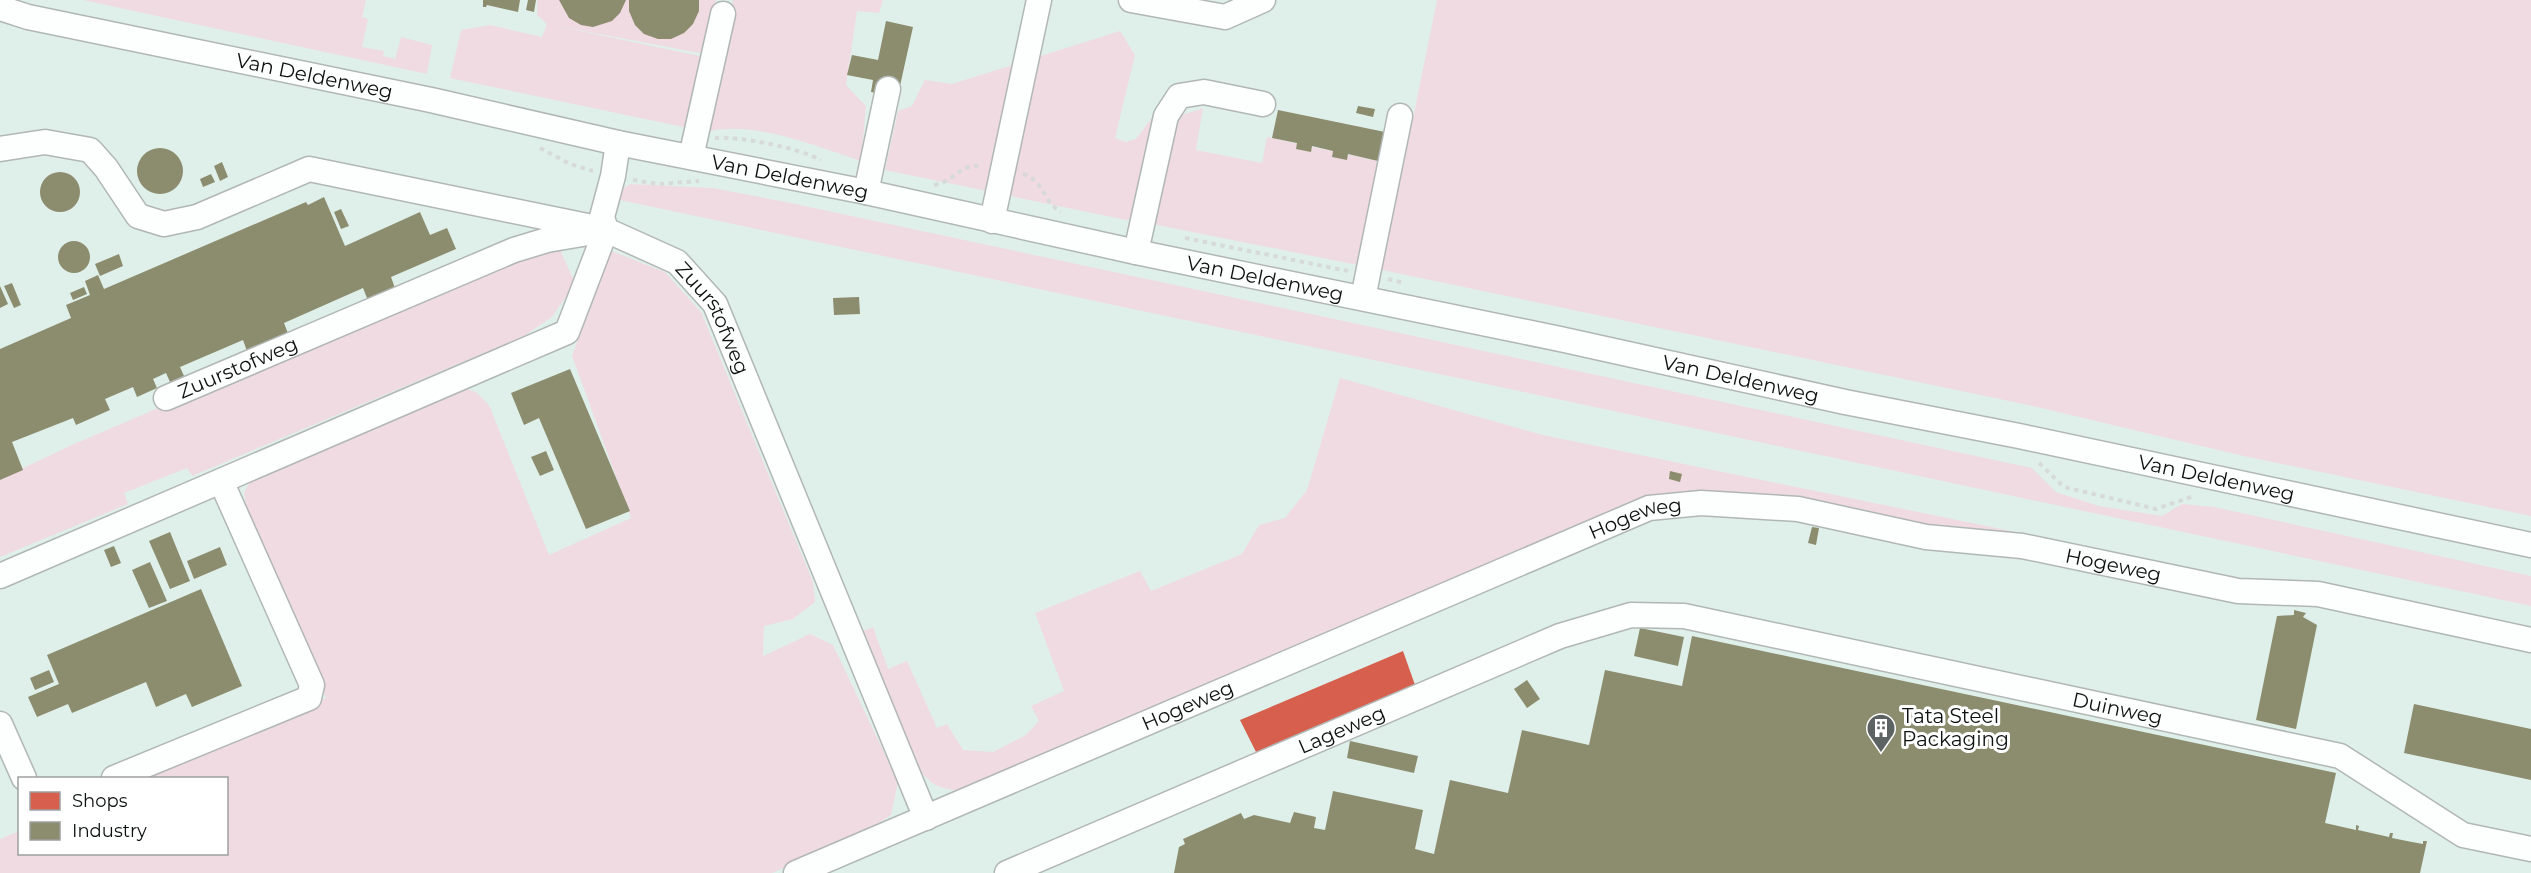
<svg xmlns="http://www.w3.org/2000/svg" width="2531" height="873" font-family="Montserrat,sans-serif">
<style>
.built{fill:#dff0ea;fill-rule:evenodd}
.green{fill:#f0dbe2}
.shops{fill:#d6604d}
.industry{fill:#8c8c6e}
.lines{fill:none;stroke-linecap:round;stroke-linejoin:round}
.minor-casing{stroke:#b1b7b5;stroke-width:27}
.path{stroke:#d7dad8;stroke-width:4;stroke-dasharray:4.5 4.5;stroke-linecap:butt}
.minor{stroke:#fdfefe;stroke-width:24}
.labels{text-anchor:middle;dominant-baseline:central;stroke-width:6;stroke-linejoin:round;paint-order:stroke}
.street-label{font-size:20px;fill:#0d1211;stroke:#fff}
.poi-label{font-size:20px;fill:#0d1211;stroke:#fff;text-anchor:start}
</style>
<rect width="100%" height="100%" fill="#f2faf7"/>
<path class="built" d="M0,0H2531V873H0ZM20,778H226V854H20Z"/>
<path class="green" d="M83,0H366L362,17L368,19L362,47L384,51L383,56L395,59L401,37L432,45L427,74Z
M537,0H716L705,54L552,25L700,56L688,128L450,78L461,30L490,25L542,37L547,24L537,15Z
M733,0H883L879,13L857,11L846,85L866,106L861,161C817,147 756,121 710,131Z
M1437,0H2531V516L2239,455L2037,407L1382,270Z
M1120,31L1135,55L1115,138L1126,142L1136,139L1162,104L1135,217L1126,220L885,170L898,111L912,106L925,80L952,84Z
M1203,108L1196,150L1262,163L1267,137L1378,161L1358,265L1152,224L1171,134L1182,115Z
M630,184L713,188L786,202L2032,468L2056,492L2099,506L2162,516L2182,504L2214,507L2531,576V606L620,200L623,189Z
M557,243L575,283L552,317L524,336L192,476L187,468L124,493L128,504L0,557V479L74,444L519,254Z
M609,250L665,272L701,312L813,582L815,602L793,619L764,626L763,656L810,634L833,645L898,782L891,815L856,837L772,873H0V839L19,831L20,854H226V778H141L326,698L247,510L244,493L250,481L459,387L476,392L489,405L549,555L631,518L572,356Z
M1340,378L1543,435L2040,537L1956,534L1711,496L965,791C938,789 931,786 915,764L860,632L873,627L888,669L907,661L937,728L947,724L963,750L993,752L1026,735L1039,721L1031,706L1064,691L1035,613L1140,571L1151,591L1242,554L1259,525L1285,518L1307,490Z"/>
<path class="shops" d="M1403,651L1415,685L1256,752L1240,720Z"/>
<path class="industry" d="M483,0H520L518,12L487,5L486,7H483Z
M528,0H536L534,12L526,10Z
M559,0H626L620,13L612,21L593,27L581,25L569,18Z
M629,0H699V11L693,24L684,33L671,39H658L644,34L635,25L629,11Z
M886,21L913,27L900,86L882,83L880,94L871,92L873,80L847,75L852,55L878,60Z
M1358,106L1375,109L1373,117L1356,113Z
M1278,110L1385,132L1378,161L1348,154L1347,160L1332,157L1333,151L1312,146L1311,152L1296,149L1297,143L1272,138Z
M137 171a23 23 0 1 1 46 0a23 23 0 1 1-46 0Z
M222,162L228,177L220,181L214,166Z
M40 192a20 20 0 1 1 40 0a20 20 0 1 1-40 0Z
M211,174L215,182L203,187L200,179Z
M324,197L345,246L420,212L430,235L447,228L456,249L391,277L396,291L369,303L363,288L284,323L289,336L248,354L243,340L180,367L184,376L170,382L166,373L153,379L157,388L137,397L133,387L105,399L110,410L76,425L73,418L12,442L23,470L0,480V349L71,318L66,305L90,295L85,281L98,275L104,289L306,202L308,205Z
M341,209L349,226L341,229L334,212Z
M58 257a16 16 0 1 1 32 0a16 16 0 1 1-32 0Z
M119,254L123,266L100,276L95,264Z
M12,283L21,305L14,308L4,286Z
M0,286L8,304L0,308Z
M84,287L87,294L73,300L70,293Z
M859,297L860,314L834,315L833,298Z
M570,369L630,511L586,529L539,418L524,425L511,393Z
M546,451L554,470L540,476L531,457Z
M1670,471L1682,474L1680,482L1669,479Z
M1812,527L1819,528L1816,545L1808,543Z
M170,532L190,581L170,589L149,541Z
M114,546L121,563L111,567L104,550Z
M220,547L227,565L194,579L187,561Z
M150,562L167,601L149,608L132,570Z
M201,589L242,686L192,707L186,694L156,707L146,682L72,713L68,704L37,717L28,697L59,684L47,655Z
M2294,610L2306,613L2303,617L2317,625L2296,729L2256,720L2277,616L2294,615Z
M1640,628L1684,637L1678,666L1634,656Z
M1692,636L2336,773L2325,823L2356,830V825L2359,826L2358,830L2389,837L2390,833H2393L2392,838L2412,842L2423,844V841H2427L2420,873H1174L1179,847L1185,844L1183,839L1241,813L1244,819L1254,815L1290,823L1294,812L1316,817L1314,828L1325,830L1333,791L1423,810L1415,849L1434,854L1450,780L1508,793L1522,730L1589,745L1605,670L1682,686Z
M49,670L54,682L35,690L30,678Z
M1527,680L1540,699L1527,708L1514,689Z
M2414,704L2531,729V780L2404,753Z
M1350,741L1418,756L1414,773L1347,758Z"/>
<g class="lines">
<g class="minor-casing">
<g id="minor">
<path d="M1131,0L1225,17L1263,0"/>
<path id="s1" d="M0,8L28,17L431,100L618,143L866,192L1136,252L1560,339L1845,402L2019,436L2531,545"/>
<path d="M0,149L45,142L90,150L106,168L138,216L164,224L197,217L309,169L592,227"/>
<path d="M691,157L723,14"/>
<path d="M866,192L888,89"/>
<path d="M992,221L1039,0"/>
<path d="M1136,252L1166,116L1179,96L1204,92L1263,104"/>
<path d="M1363,298L1400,116"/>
<path id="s2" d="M166,398L514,250L547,240L606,230L677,262L715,304L926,818"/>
<path d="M0,576L567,332L606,230L602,217L613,176L618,143"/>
<path d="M0,724L24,778"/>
<path d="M114,778L309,698L312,685L221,481"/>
<path id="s3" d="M796,873L1649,508L1701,503L1798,509L1926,537L2022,546L2238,591L2318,594L2531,640"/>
<path id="s4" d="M1007,873L1560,636L1631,615L1684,616L2340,756L2463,835L2531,849"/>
</g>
</g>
<path class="path" d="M715,138C741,136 798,148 821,160
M540,148L570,164L593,171
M1023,174C1044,180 1043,202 1061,212
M633,180L658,184L699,181
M934,185C955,182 958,163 983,166
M1185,238L1348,271
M1388,279L1404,283
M2039,463L2064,487L2156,509L2194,496"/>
<use href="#minor" class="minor"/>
</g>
<defs>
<g id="building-pin" transform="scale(1.5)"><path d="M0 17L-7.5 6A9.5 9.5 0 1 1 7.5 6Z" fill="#5d6362" stroke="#fff"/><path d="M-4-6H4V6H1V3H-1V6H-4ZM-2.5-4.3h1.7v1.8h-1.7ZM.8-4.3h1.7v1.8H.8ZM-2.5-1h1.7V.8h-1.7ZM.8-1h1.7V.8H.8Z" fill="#fff"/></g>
</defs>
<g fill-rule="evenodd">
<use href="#building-pin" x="1881" y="728"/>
</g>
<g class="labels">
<g class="street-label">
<text stroke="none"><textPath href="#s1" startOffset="322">Van Deldenweg</textPath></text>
<text stroke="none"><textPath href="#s1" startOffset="808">Van Deldenweg</textPath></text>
<text stroke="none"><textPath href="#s1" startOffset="1294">Van Deldenweg</textPath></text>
<text stroke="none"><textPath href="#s2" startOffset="618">Zuurstofweg</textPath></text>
<text stroke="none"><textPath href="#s2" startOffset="78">Zuurstofweg</textPath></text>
<text stroke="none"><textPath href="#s1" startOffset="1780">Van Deldenweg</textPath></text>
<text stroke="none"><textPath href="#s1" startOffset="2266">Van Deldenweg</textPath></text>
<text stroke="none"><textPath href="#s3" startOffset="912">Hogeweg</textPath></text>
<text stroke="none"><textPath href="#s3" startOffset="1398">Hogeweg</textPath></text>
<text stroke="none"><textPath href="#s3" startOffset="426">Hogeweg</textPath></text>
<text stroke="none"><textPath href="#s4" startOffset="1172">Duinweg</textPath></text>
<text stroke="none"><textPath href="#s4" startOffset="364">Lageweg</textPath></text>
</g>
<g class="poi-label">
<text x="1902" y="716">Tata Steel<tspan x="1902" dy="23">Packaging</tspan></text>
</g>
</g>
<rect x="18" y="777" width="210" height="78" fill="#ffffff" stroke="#9ea0a0" stroke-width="1.5"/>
<rect x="30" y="792" width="30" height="18" fill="#d6604d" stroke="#9ea0a0" stroke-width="1.5"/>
<text x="72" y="807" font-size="18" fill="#0d1211">Shops</text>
<rect x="30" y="822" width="30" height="18" fill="#8c8c6e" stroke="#9ea0a0" stroke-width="1.5"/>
<text x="72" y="837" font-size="18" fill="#0d1211">Industry</text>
</svg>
